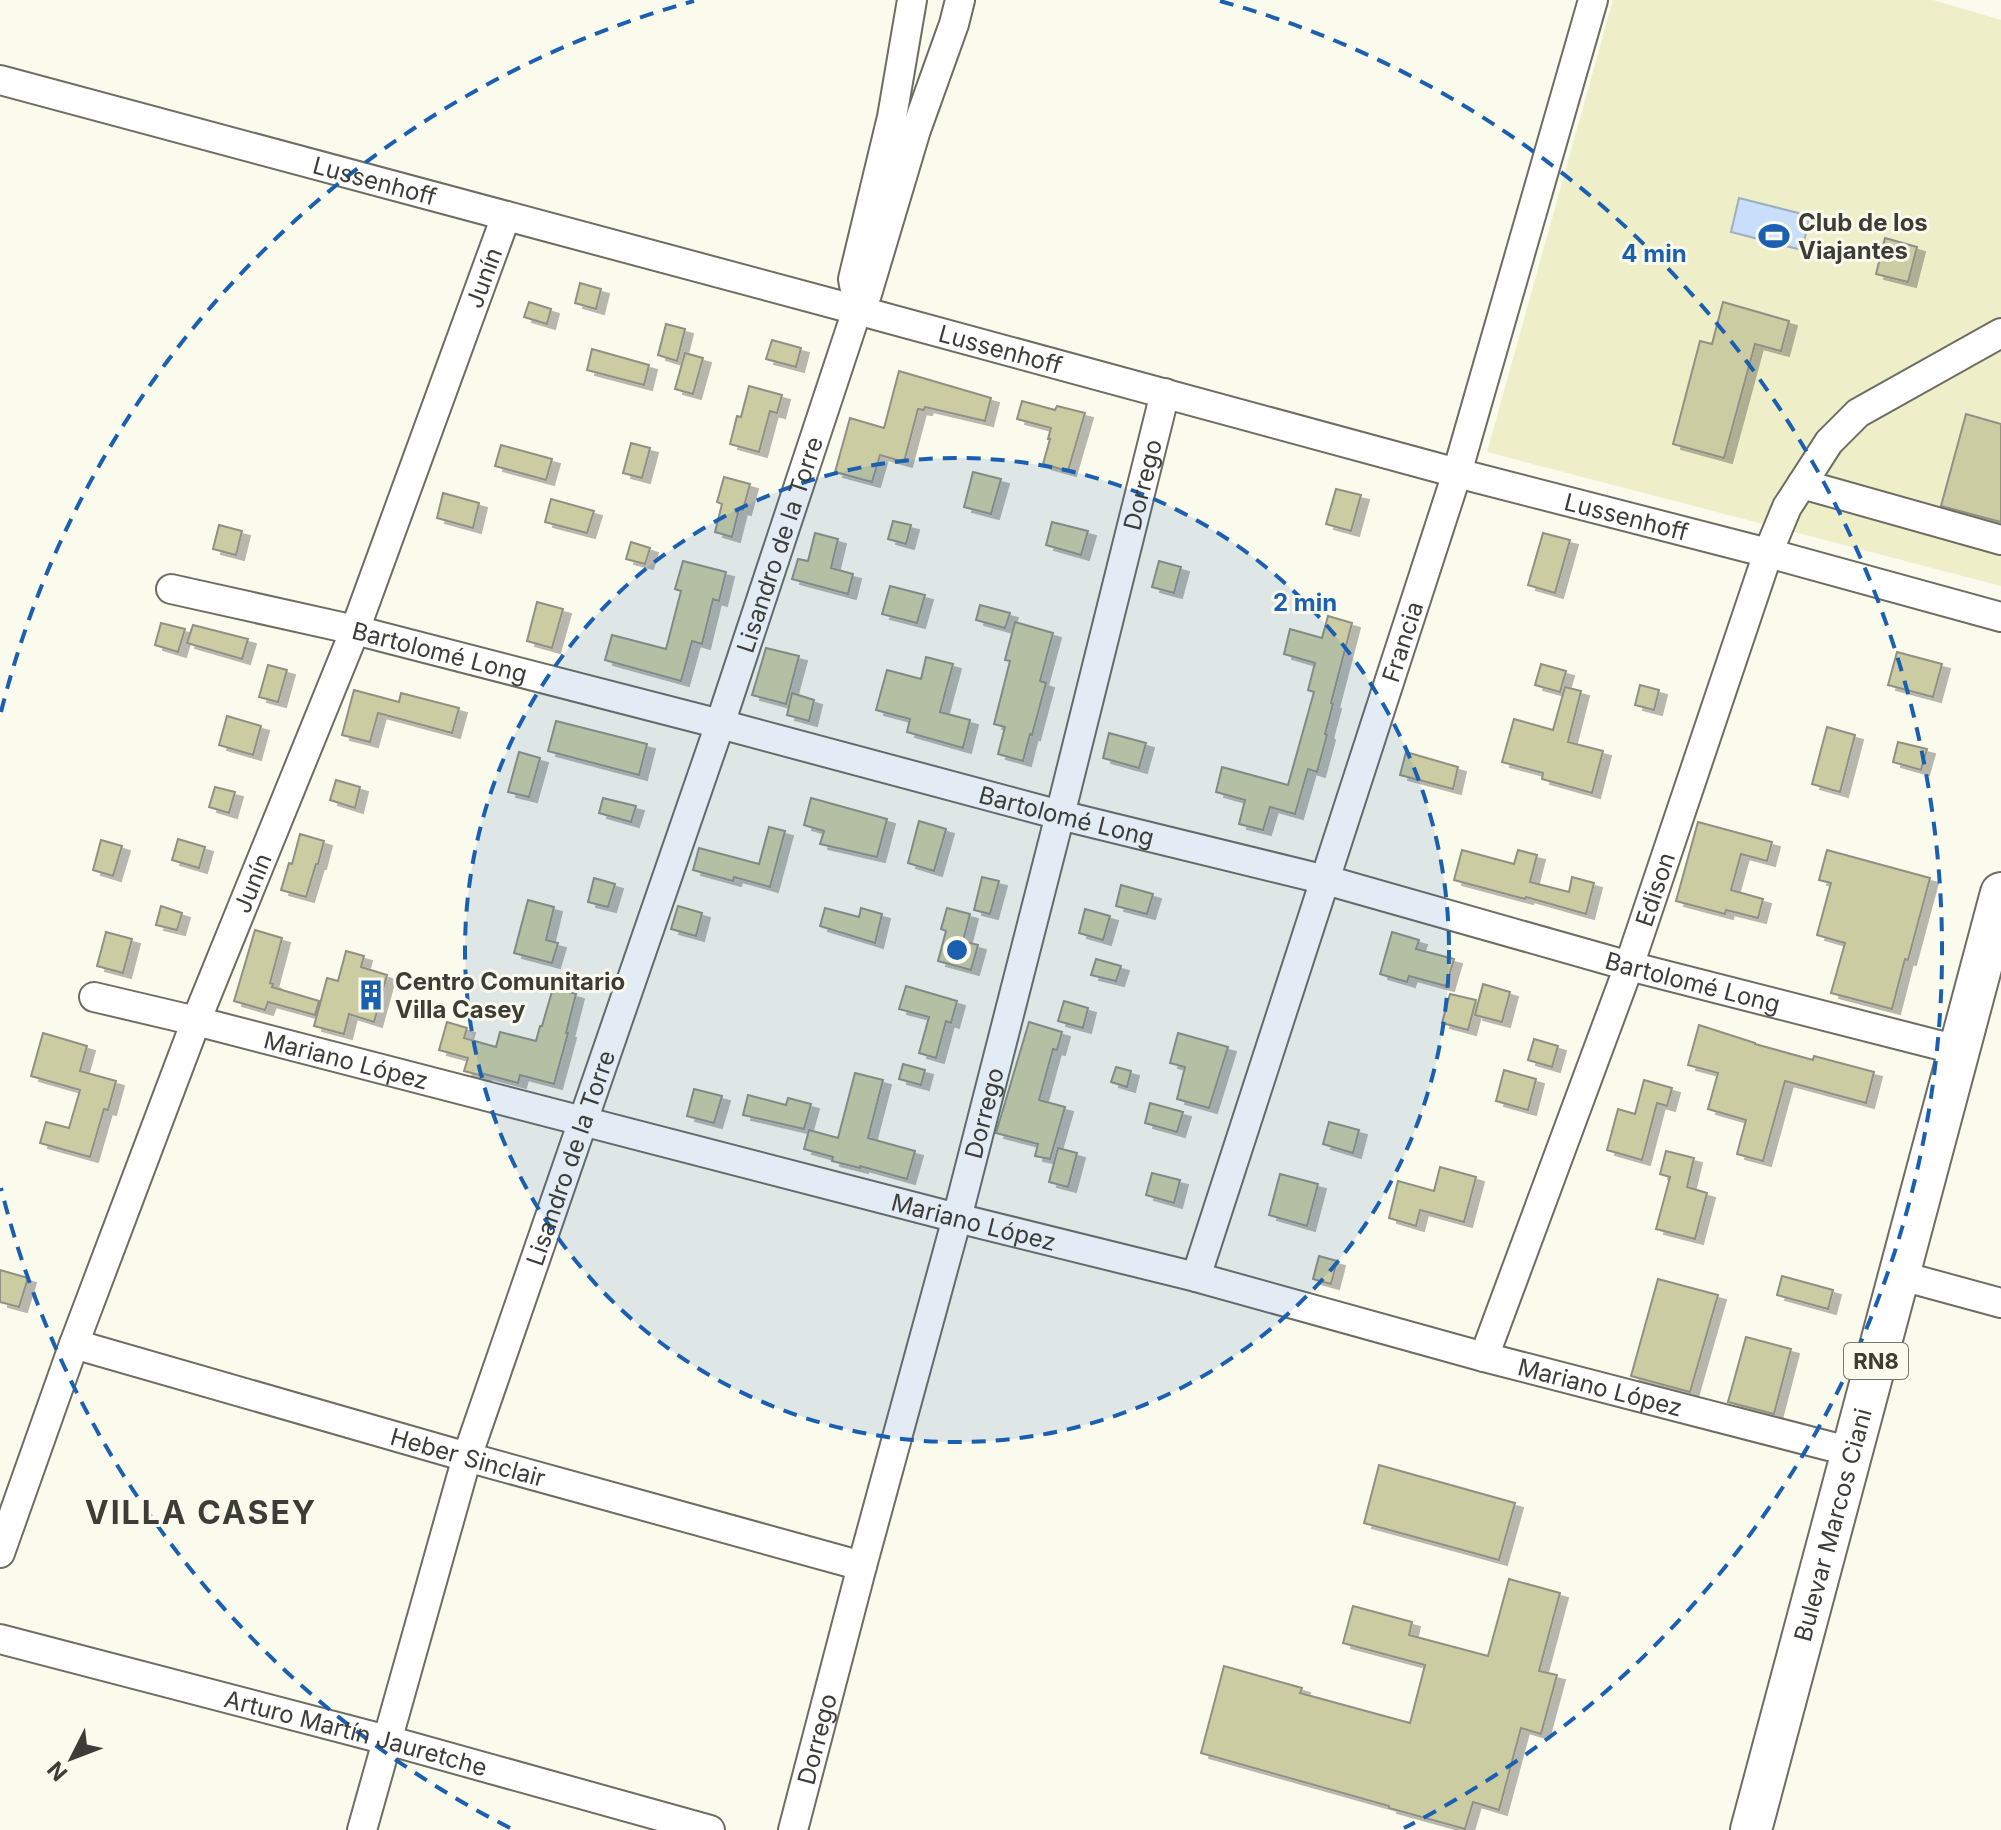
<svg xmlns="http://www.w3.org/2000/svg" width="2001" height="1830" font-family="Inter,sans-serif">
<style>
.green{fill:#eeeec9}
.water{fill:#c9defa;stroke:#9faec0;stroke-width:2}
.building{fill:#cbcca2;stroke:#909085;stroke-width:2;filter:url(#shadow)}
.lines{fill:none;stroke-linecap:round;stroke-linejoin:round}
.minor-casing{stroke:#6d6d62;stroke-width:32}
.highway-casing{stroke:#6d6d62;stroke-width:44}
.minor{stroke:#fff;stroke-width:28}
.highway{stroke:#fff;stroke-width:40}
.ring{fill:none;stroke:#1b60b0;stroke-width:4;stroke-dasharray:14 10}
.labels{text-anchor:middle;dominant-baseline:central;stroke-width:6;stroke-linejoin:round;paint-order:stroke}
.shield{fill:#fafaed;stroke:#76766e;stroke-width:2}
.shield-label{font-size:22px;font-weight:bold;fill:#3d3d38}
.street-label{font-size:24px;fill:#3d3d38;stroke:#fafaed}
.poi-label{font-size:24px;font-weight:bold;fill:#3d3d38;stroke:#fafaed;text-anchor:start}
.district-label{font-size:32px;font-weight:bold;letter-spacing:2px;fill:#3d3d38;stroke:#fafaed}
.centre{fill:#1b60b0;stroke:#fafaed;stroke-width:4}
.ring-label{font-size:24px;text-anchor:middle;font-weight:bold;fill:#1b60b0;stroke:#fafaed;stroke-width:6;stroke-linejoin:round;paint-order:stroke}
</style>
<defs>
<filter id="shadow"><feDropShadow dx="8" dy="5" stdDeviation="0" flood-color="#0004"/></filter>
</defs>
<rect width="100%" height="100%" fill="#fafaed"/>
<path class="green" d="M1613,0H1933L2001,20V586L1487,452Z"/>
<path class="water" d="M1739,198L1810,216L1802,250L1731,232Z"/>
<path class="building" d="M1885,238L1917,247L1908,282L1876,274Z
M580,283L601,289L596,309L575,303Z
M529,302L551,309L547,324L524,317Z
M1723,302L1789,321L1781,351L1755,344L1724,458L1673,444L1700,341L1712,344Z
M666,324L685,329L677,361L658,355Z
M772,340L801,348L796,367L766,359Z
M592,349L649,365L644,385L587,370Z
M685,353L703,358L693,394L675,389Z
M899,371L991,398L985,421L925,407L924,410L918,409L904,462L880,455L872,482L835,472L850,418L884,428Z
M749,386L782,395L777,413L770,411L759,452L730,444L737,416L741,417Z
M1022,401L1055,410L1057,406L1085,413L1068,471L1043,464L1050,439H1048L1051,428L1017,419Z
M1966,414L2001,424V522L1941,506Z
M631,443L650,448L642,478L623,473Z
M501,445L552,459L546,480L495,466Z
M973,472L1001,479L991,514L964,507Z
M724,477L750,484L743,510L739,509L732,537L715,532L722,504L717,502Z
M1336,489L1361,495L1351,531L1326,524Z
M443,493L479,503L473,528L437,518Z
M551,499L594,511L587,533L545,522Z
M893,521L911,525L906,544L888,539Z
M1052,522L1088,531L1081,555L1046,545Z
M219,525L242,531L236,555L213,549Z
M815,533L838,539L831,568L853,574L848,594L792,579L798,559L808,561Z
M1543,533L1570,540L1555,593L1528,585Z
M631,542L650,548L645,564L626,559Z
M683,561L726,572L719,601L713,599L702,644L692,641L681,681L605,660L612,635L666,649L681,591L675,589Z
M1159,561L1181,567L1174,593L1152,587Z
M890,586L925,595L917,623L882,614Z
M537,602L563,609L552,648L527,641Z
M980,605L1010,613L1005,628L976,620Z
M1328,616L1352,623L1331,703L1333,704L1325,734L1327,735L1317,772L1308,769L1295,814L1270,807L1263,830L1239,824L1245,800L1216,792L1222,767L1288,785L1314,692L1308,690L1315,663L1284,654L1290,629L1322,638Z
M1015,622L1053,633L1040,681L1046,683L1032,735L1030,734L1023,761L998,754L1005,727L994,724L1010,661L1005,660Z
M161,623L185,629L178,652L155,645Z
M193,625L248,639L242,659L187,643Z
M766,648L799,656L786,704L752,695Z
M1897,652L1942,664L1933,697L1888,685Z
M926,657L953,664L940,712L970,720L963,748L907,732L910,719L876,710L887,670L921,679Z
M1541,664L1566,671L1560,692L1535,685Z
M268,665L287,670L278,702L259,697Z
M1640,685L1659,690L1654,710L1635,705Z
M1565,687L1581,691L1568,742L1603,751L1592,793L1542,779L1543,773L1502,762L1514,719L1553,730Z
M354,690L399,702L401,693L459,708L452,733L378,713L370,742L342,735Z
M792,693L814,700L809,721L787,715Z
M227,716L261,726L253,755L219,745Z
M556,721L647,744L639,775L548,751Z
M1827,727L1855,735L1840,792L1812,784Z
M1109,733L1146,743L1139,768L1103,758Z
M1898,742L1927,749L1921,770L1893,762Z
M519,752L540,758L529,797L508,792Z
M1406,752L1458,767L1453,789L1400,775Z
M336,780L360,787L355,808L330,800Z
M215,787L235,792L229,813L209,807Z
M603,798L636,806L631,822L599,813Z
M811,798L887,819L877,857L820,844L824,831L804,825Z
M919,821L946,829L934,871L908,863Z
M1698,822L1772,842L1767,861L1741,854L1731,890L1763,899L1758,918L1726,910L1725,914L1676,901Z
M769,827L785,831L770,887L734,877L733,881L693,870L699,848L759,864Z
M300,834L324,841L318,864H316L306,897L281,890L289,863L292,864Z
M178,839L205,847L199,868L172,860Z
M101,840L122,846L113,876L93,870Z
M1462,850L1514,864L1518,850L1537,855L1530,882L1569,892L1572,877L1594,883L1586,914L1526,897L1525,899L1454,880Z
M1827,850L1930,878L1908,960L1905,959L1892,1009L1831,993L1845,943L1817,935L1831,883L1819,880Z
M982,877L999,881L990,914L974,910Z
M594,878L615,884L608,907L588,902Z
M1121,885L1153,894L1147,914L1116,906Z
M528,900L554,907L546,940L558,943L552,963L514,953Z
M161,906L182,913L177,930L156,925Z
M678,906L702,913L696,936L671,929Z
M825,908L859,917L861,908L882,914L875,943L820,926Z
M947,908L970,914L963,941L978,945L971,970L938,961L946,931L941,929Z
M1085,909L1110,916L1103,940L1079,933Z
M255,930L282,938L270,983L273,984L272,987L319,1001L315,1015L268,1002L265,1010L234,1001Z
M106,932L132,939L123,973L97,966Z
M1392,932L1419,940L1416,949L1454,959L1446,986L1409,976L1407,982L1380,974Z
M346,951L364,956L361,967L387,975L374,1022L349,1014L344,1034L314,1026L327,978L338,981Z
M1096,959L1121,966L1116,981L1091,975Z
M1483,984L1510,992L1502,1022L1475,1015Z
M906,986L957,1001L951,1023L946,1021L936,1058L919,1053L929,1017L899,1009Z
M553,988L576,994L566,1033H568L554,1084L520,1075L518,1083L484,1074L483,1076L464,1071L468,1058L439,1050L447,1022L467,1028L464,1038L496,1047L500,1032L536,1041L540,1026H542Z
M1450,994L1476,1000L1468,1030L1442,1023Z
M1064,1001L1088,1008L1083,1028L1058,1021Z
M1029,1022L1062,1032L1057,1050L1053,1049L1039,1100L1065,1107L1050,1159L1035,1156L1038,1144L996,1133Z
M1699,1025L1755,1043V1044L1813,1060L1814,1056L1874,1072L1866,1103L1785,1081L1763,1161L1737,1154L1746,1120L1708,1109L1718,1073L1688,1065Z
M43,1033L87,1046L80,1071L116,1081L108,1110L104,1109L90,1157L40,1143L46,1122L69,1128L80,1090L31,1076Z
M1178,1033L1228,1047L1209,1108L1177,1099L1185,1067L1170,1063Z
M1534,1039L1558,1046L1552,1067L1528,1060Z
M903,1064L925,1070L921,1085L899,1079Z
M1116,1067L1131,1071L1127,1087L1111,1082Z
M1504,1070L1536,1079L1528,1110L1496,1101Z
M855,1073L883,1080L868,1138L915,1151L907,1179L860,1166V1168L832,1161L833,1157L804,1149L809,1130L838,1138Z
M1644,1080L1672,1088L1667,1106L1657,1103L1642,1160L1607,1150L1618,1109L1635,1114Z
M694,1089L722,1096L714,1123L687,1116Z
M748,1095L786,1105L788,1098L811,1104L804,1129L743,1115Z
M1150,1103L1183,1112L1177,1132L1145,1123Z
M1329,1122L1359,1130L1353,1153L1323,1144Z
M1058,1148L1077,1153L1068,1187L1049,1182Z
M1666,1151L1694,1158L1687,1187L1707,1193L1695,1239L1656,1229L1670,1177L1660,1174Z
M1440,1167L1476,1177L1464,1222L1420,1210L1416,1226L1389,1218L1398,1181L1434,1191Z
M1152,1173L1180,1180L1174,1203L1146,1195Z
M1280,1174L1318,1184L1307,1226L1269,1215Z
M1319,1256L1337,1261L1331,1284L1313,1279Z
M0,1270L28,1278L19,1307L0,1302Z
M1782,1276L1833,1290L1828,1309L1777,1295Z
M1658,1279L1718,1295L1690,1392L1631,1376Z
M1746,1337L1791,1349L1774,1414L1728,1402Z
M1379,1465L1515,1503L1499,1560L1364,1523Z
M1509,1579L1560,1593L1539,1671L1557,1675L1541,1734L1521,1728L1499,1810L1473,1802L1465,1829L1389,1808V1806L1201,1753L1224,1666L1302,1688L1300,1693L1410,1723L1425,1665L1343,1643L1353,1606L1412,1622L1409,1635L1488,1656Z"/>
<g class="lines">
<g class="minor-casing">
<g id="minor">
<path id="s1" d="M0,80L857,310L1457,473L1768,553L2001,617"/>
<path d="M854,285L853,279L892,117L912,0"/>
<path d="M1802,484L2001,540"/>
<path id="s2" d="M171,589L355,630L720,724L1060,815L1326,880L1629,966L1958,1050"/>
<path id="s3" d="M94,997L196,1021L957,1218L1196,1277L1484,1357L1852,1452"/>
<path d="M1898,1275L2001,1303"/>
<path id="s4" d="M1196,1277L1457,473L1593,0"/>
<path id="s5" d="M74,1344L467,1457L862,1566"/>
<path id="s6" d="M1484,1357L1629,966L1768,553L1787,507L1802,484L1829,442L1858,413L2001,333"/>
<path id="s7" d="M0,1553L74,1344L196,1021L355,630L506,216"/>
<path id="s8" d="M0,1639L387,1740L710,1830"/>
<path id="s9" d="M362,1830L467,1457L720,724L857,310L867,294L916,130L954,24L960,0"/>
<path id="s10" d="M793,1830L862,1566L957,1218L1060,815L1165,393"/>
</g>
</g>
<g class="highway-casing">
<g id="highway">
<path id="s11" d="M1751,1830L2001,893"/>
</g>
</g>
<use href="#minor" class="minor"/>
<use href="#highway" class="highway"/>
</g>
<circle cx="957" cy="950" r="492" fill="#1b60b0" fill-opacity=".12"/>
<g class="ring">
<circle cx="957" cy="950" r="492"/>
<path d="M510 1828A985 985 0 0 1 1 1188M1 712A985 985 0 0 1 694 1M1220 1A985 985 0 0 1 1404 1828"/>
</g>
<defs>
<g id="stadium-bare" transform="scale(2.4)"><path d="M0-5a6.5 5 0 1 0 0 10a6.5 5 0 1 0 0-10ZM-3.5-1.8h7v3.6h-7Z" fill="#1b60b0" stroke="#fafaed" stroke-width="2.5" paint-order="stroke"/></g>
<g id="building-bare" transform="scale(2.4)"><path d="M-4-6H4V6H1V3H-1V6H-4ZM-2.5-4.3h1.7v1.8h-1.7ZM.8-4.3h1.7v1.8H.8ZM-2.5-1h1.7V.8h-1.7ZM.8-1h1.7V.8H.8Z" fill="#1b60b0" stroke="#fafaed" stroke-width="2.5" paint-order="stroke"/></g>
</defs>
<g fill-rule="evenodd">
<use href="#stadium-bare" x="1774" y="236"/>
<use href="#building-bare" x="371" y="995"/>
</g>
<g class="labels">
<rect class="shield" x="1844" y="1343" width="64" height="36" rx="6"/>
<g class="shield-label">
<text x="1876" y="1361">RN8</text>
</g>
<g class="street-label">
<text stroke="none"><textPath href="#s1" startOffset="388">Lussenhoff</textPath></text>
<text stroke="none"><textPath href="#s7" startOffset="1364">Junín</textPath></text>
<text stroke="none"><textPath href="#s1" startOffset="1036">Lussenhoff</textPath></text>
<text stroke="none"><textPath href="#s10" startOffset="1390">Dorrego</textPath></text>
<text stroke="none"><textPath href="#s1" startOffset="1684">Lussenhoff</textPath></text>
<text stroke="none"><textPath href="#s9" startOffset="1352">Lisandro de la Torre</textPath></text>
<text stroke="none"><textPath href="#s4" startOffset="668">Francia</textPath></text>
<text stroke="none"><textPath href="#s2" startOffset="276">Bartolomé Long</textPath></text>
<text stroke="none"><textPath href="#s2" startOffset="924">Bartolomé Long</textPath></text>
<text stroke="none"><textPath href="#s7" startOffset="716">Junín</textPath></text>
<text stroke="none"><textPath href="#s6" startOffset="498">Edison</textPath></text>
<text stroke="none"><textPath href="#s2" startOffset="1572">Bartolomé Long</textPath></text>
<text stroke="none"><textPath href="#s3" startOffset="260">Mariano López</textPath></text>
<text stroke="none"><textPath href="#s10" startOffset="742">Dorrego</textPath></text>
<text stroke="none"><textPath href="#s9" startOffset="704">Lisandro de la Torre</textPath></text>
<text stroke="none"><textPath href="#s3" startOffset="908">Mariano López</textPath></text>
<text stroke="none"><textPath href="#s3" startOffset="1556">Mariano López</textPath></text>
<text stroke="none"><textPath href="#s5" startOffset="410">Heber Sinclair</textPath></text>
<text stroke="none"><textPath href="#s11" startOffset="316">Bulevar Marcos Ciani</textPath></text>
<text stroke="none"><textPath href="#s8" startOffset="368">Arturo Martín Jauretche</textPath></text>
<text stroke="none"><textPath href="#s10" startOffset="94">Dorrego</textPath></text>
</g>
<g class="poi-label">
<text x="1798" y="222">Club de los<tspan x="1798" dy="28">Viajantes</tspan></text>
<text x="395" y="981">Centro Comunitario<tspan x="395" dy="28">Villa Casey</tspan></text>
</g>
<g class="district-label">
<text x="201" y="1512">VILLA CASEY</text>
</g>
</g>
<circle cx="957" cy="950" r="12" class="centre"/>
<g class="ring-label">
<text x="1654" y="262">4 min</text>
<text x="1305" y="611">2 min</text>
</g>
<g transform="translate(72 1758) rotate(228)" stroke="#fafaed" stroke-width="6" paint-order="stroke">
<path d="M0-6L14 30L0 20L-14 30Z" fill="#3d3d38"/>
<text y="-12" font-size="22" font-weight="bold" text-anchor="middle" fill="#3d3d38">N</text>
</g>
</svg>
